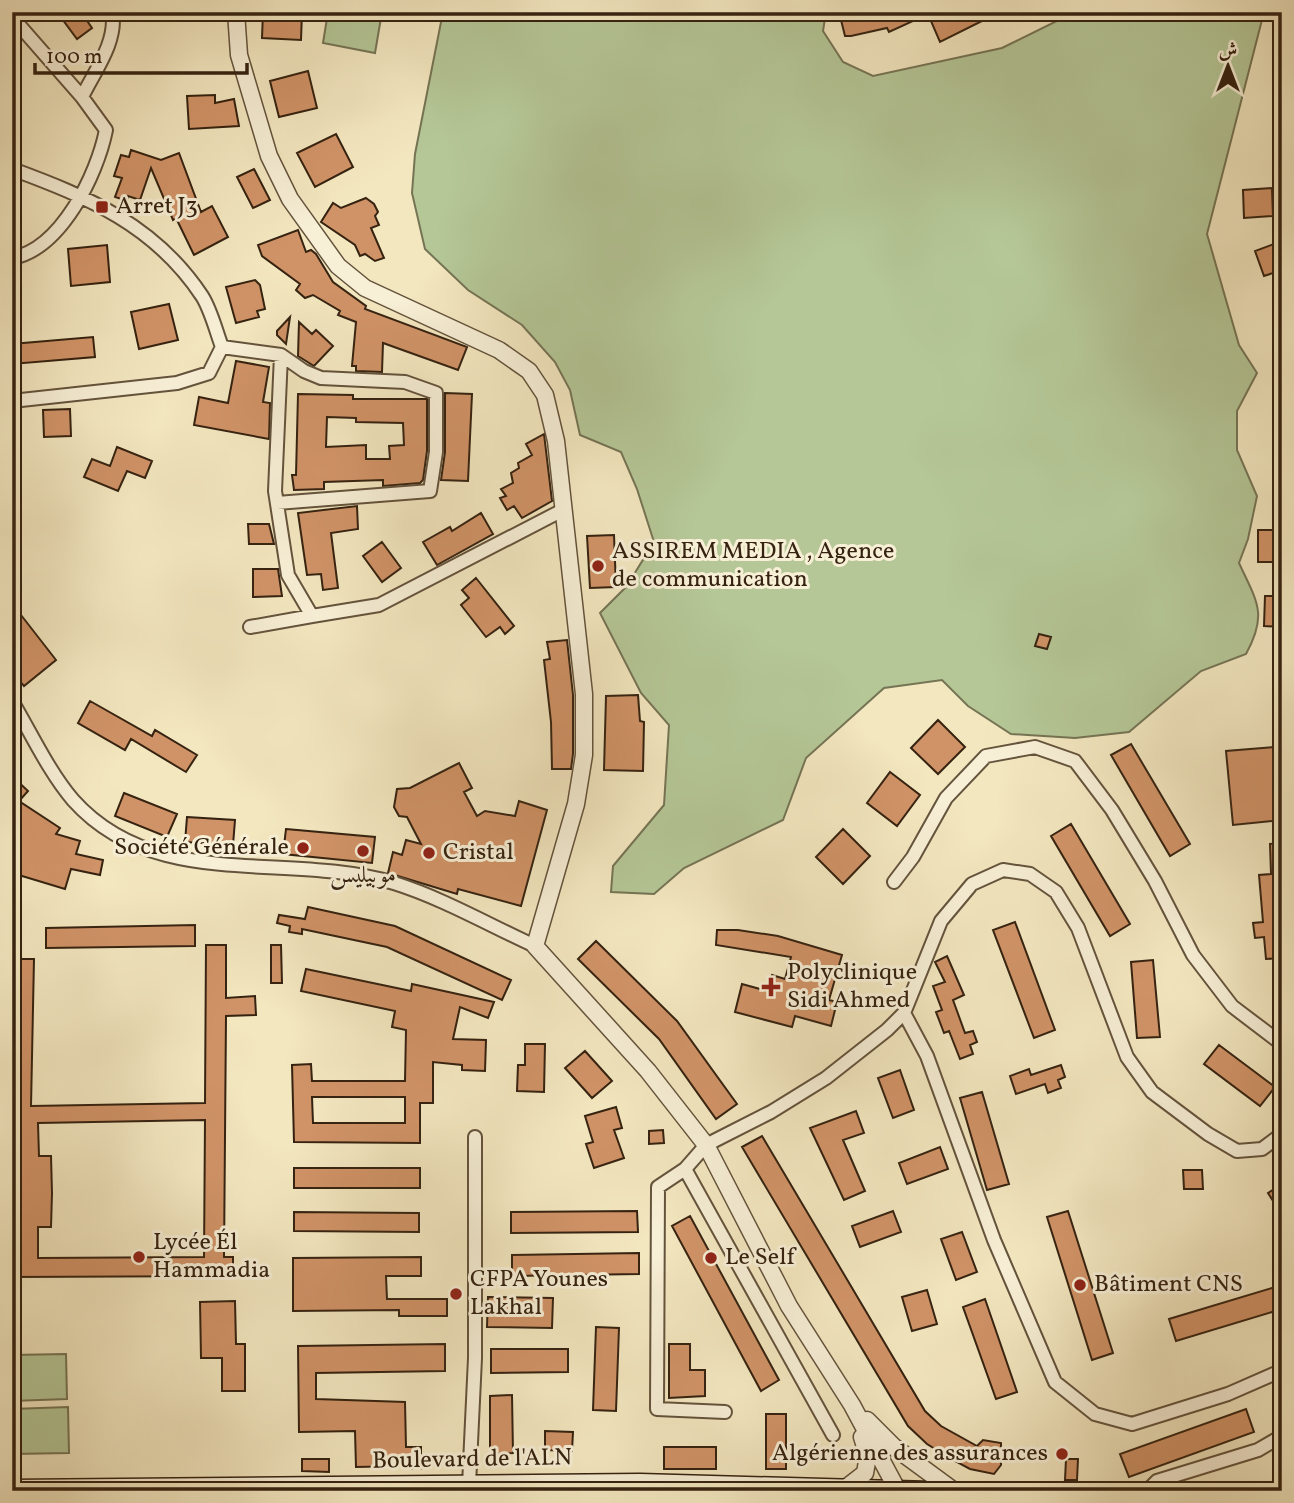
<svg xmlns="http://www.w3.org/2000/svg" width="1294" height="1503" font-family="Vollkorn,Amiri,serif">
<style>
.green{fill:#b5c797;stroke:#757454;stroke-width:2}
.building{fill:#d09367;stroke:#352210;stroke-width:2;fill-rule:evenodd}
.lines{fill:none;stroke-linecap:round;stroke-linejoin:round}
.minor-casing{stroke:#64533c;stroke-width:16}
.tertiary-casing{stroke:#64533c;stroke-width:19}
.secondary-casing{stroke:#352210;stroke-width:21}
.minor{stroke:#f7efd6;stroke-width:12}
.tertiary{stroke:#f7efd6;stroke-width:16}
.secondary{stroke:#f7efd6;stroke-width:18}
.poi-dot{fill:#8f2418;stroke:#f7efd6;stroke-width:2.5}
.labels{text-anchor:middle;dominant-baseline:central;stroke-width:6;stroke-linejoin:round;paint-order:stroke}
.poi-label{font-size:24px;fill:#352210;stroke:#f7efd6;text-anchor:start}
.street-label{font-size:24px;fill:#352210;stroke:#f7efd6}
</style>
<rect width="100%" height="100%" fill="#f3e7c0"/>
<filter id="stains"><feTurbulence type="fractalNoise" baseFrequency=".00286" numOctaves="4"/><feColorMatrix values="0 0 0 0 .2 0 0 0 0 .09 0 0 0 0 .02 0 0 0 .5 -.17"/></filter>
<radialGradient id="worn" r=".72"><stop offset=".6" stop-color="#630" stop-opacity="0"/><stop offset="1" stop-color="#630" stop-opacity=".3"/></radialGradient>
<path class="green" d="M328,12H382L375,53L323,43Z
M443,12H826L823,31L843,62L873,76L1002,48L1075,12H1264L1207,234L1239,345L1257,373L1237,411V450L1257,496L1248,539L1239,563C1257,602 1268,614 1246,654L1201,671L1129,732L1075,738L1011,734L968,706L942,680L884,688L806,758L783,820L684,868L654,894L611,892L613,866L664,805L669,725L641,693L600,613L626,587L654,542L637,489L621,452L580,435L570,390L555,362L522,325L468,290L425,249L412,193L415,154Z
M66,1354L67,1399L12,1401V1355Z
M68,1407L69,1453L12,1454V1409Z"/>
<path class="building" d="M57,12H81L92,28L77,39Z
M263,12H302L301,40L262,38Z
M839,12H868L869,18L881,12H1000L940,42L928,14L889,32L887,28L851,36H845Z
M308,71L317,108L279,117L270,81Z
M215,95V103L234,99L239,126L189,129L187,96Z
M336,134L353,167L315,187L297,153Z
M131,150L161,160L179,153L201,212L212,206L228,237L194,255L176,218L173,220L151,168L140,200L128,196L127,201L115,197L122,178L114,176L121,155L129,157Z
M254,169L270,200L253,208L237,177Z
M1272,188L1273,216L1244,218L1243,190Z
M366,198L374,204L378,212L375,216L379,225L371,228L384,258L375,261L365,254L360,256L355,245L321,222L333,203L341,208Z
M298,230L306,252L311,250L316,254L333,282L366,306L365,309L467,347L458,370L383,343L382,372L356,371V366H352L356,322L338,315L340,311L313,295L305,298L296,290L300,284L262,256L258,245Z
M1282,241V270L1264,276L1255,251Z
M107,245L110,282L71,286L68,249Z
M255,280L260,285L265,309L257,311L259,317L236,323L226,287Z
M169,304L178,340L139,349L131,312Z
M290,317L286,344L277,335V331Z
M299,322L312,334L316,330L333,346L314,366L298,356Z
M93,337L95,357L12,364V344Z
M236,361L269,367L263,402L270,403L269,439L194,425L199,397L228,403Z
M445,393L472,394L468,481L441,480L445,452Z
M298,394L353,395V399H427V451L423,480L420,483L383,486V480L324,482V489L294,490L292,475H296ZM327,417L356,418V422L403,423L404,445L389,446L390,459H366V445L326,447Z
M70,409L71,436L44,437L43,410Z
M544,434L552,501L522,518L514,506L507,510L500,498L506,496L501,489L513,483L511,473L519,468L518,463L532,455L526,444Z
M117,447L152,461L145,478L127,471L118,491L84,477L92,459L110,466Z
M357,506L358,529L331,533L338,588L323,590L321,574L307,575L298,513Z
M481,513L493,534L437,565L423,542L450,527L452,531Z
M248,524H269L274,544H249Z
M1258,530H1282V562H1258Z
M614,535L616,587L590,588L587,536Z
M382,542L401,568L382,582L363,556Z
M253,569H278L282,596L253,597Z
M476,578L514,626L505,634L500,627L486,637L461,605L469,598L462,590Z
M1265,596H1282V627L1264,626Z
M21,615L56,660L24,686L12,671V621Z
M1039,634L1051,637L1047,649L1035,646Z
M567,640L573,695V754L571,769H552L551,722L544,660L550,659L547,642Z
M638,695L640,721L644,722L643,771L604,770L606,696Z
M90,701L152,736L155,730L197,755L186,772L131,739L125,750L78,723Z
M938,720L965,747L938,774L911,748Z
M1131,744L1190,844L1170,856L1111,755Z
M1274,747L1282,820L1233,825L1226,751Z
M459,763L472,788L464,792L477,816L485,811L515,816L519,801L547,810L521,906L458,889L457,894L388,873L393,852L402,855L406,840L421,844L407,817L399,816L394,807L397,789L410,788Z
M890,772L920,795L897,826L867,803Z
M12,776L28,791L19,801L60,828L56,834L80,841L76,854L103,860L100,875L71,869L65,889L12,873Z
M124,793L177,814L167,837L115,816Z
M187,817L235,820L233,845L185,842Z
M1071,824L1130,924L1110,936L1051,836Z
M286,829L375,837L372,863L283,854Z
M843,829L870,856L843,884L816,857Z
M1281,843L1282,958L1266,959L1264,937L1255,938L1253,923L1263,922L1259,875L1271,874L1270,844Z
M308,907L395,926L511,980L502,1000L387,947L302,929V934L289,932L290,926L277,923L279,915L305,919Z
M1015,922L1055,1030L1034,1038L993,930Z
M195,925V946L46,948V928Z
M717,930H738L778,936L842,955L829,1000L837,1002L831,1026L795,1016L792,1027L735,1012L742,984L767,991L772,975L785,979L791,957L716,945Z
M596,941L677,1021L737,1104L716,1119L659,1039L578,959Z
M206,945H226V998L255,996L256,1015L226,1016L224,1257H233V1276L12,1277V1259H16L12,1167H16V1055H12V1016H17V959H34L31,1106L205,1103ZM205,1120L204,1257L38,1258V1227H51L52,1193L51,1156H39L38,1123Z
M271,945H281L282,983H271Z
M947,956L964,995L953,1000L965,1033L973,1031L977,1042L970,1045L973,1054L960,1059L949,1031L944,1033L936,1012L942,1010L933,986L945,982L935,962Z
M1153,960L1160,1037L1137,1038L1131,962Z
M306,969L411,991L412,984L494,1002L488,1018L460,1007L453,1039L486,1040L485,1071L462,1070V1065L433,1062V1103H420V1143L294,1142L292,1065L311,1064L312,1081H405L406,1030L392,1027L395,1011L301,991ZM312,1097H405V1123H313Z
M525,1044H545L544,1092L517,1091L518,1065H525Z
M1219,1045L1275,1087L1260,1106L1204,1064Z
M585,1051L612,1081L592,1098L565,1068Z
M1061,1065L1065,1077L1058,1080L1061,1088L1048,1093L1045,1084L1016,1094L1010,1076L1029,1069L1031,1075Z
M900,1070L914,1110L893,1118L878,1078Z
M982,1092L1009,1184L987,1190L960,1098Z
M616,1107L622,1128L614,1130L624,1158L594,1168L586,1144L593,1142L585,1116Z
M856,1111L864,1133L843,1140L865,1191L844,1200L810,1128Z
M663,1130L664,1143L649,1144V1131Z
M762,1136L925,1411L941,1426L977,1446L983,1440L1001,1443V1465L994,1474L970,1469L953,1460L927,1444L908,1426L742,1147Z
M940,1147L948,1169L907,1184L899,1163Z
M294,1168H420V1188H294Z
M1183,1170H1202L1203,1189H1184Z
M1282,1184V1215L1268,1193Z
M637,1211L638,1232L511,1233V1212Z
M893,1211L901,1232L860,1247L852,1226Z
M1068,1211L1113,1353L1092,1360L1047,1217Z
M294,1212L419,1213V1232L294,1231Z
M690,1216L779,1380L761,1391L672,1226Z
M962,1232L977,1272L956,1280L941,1239Z
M639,1253V1274L512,1276V1255Z
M421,1257V1276H386L387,1299H447V1316H399V1310L293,1311V1258Z
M1282,1285V1309L1176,1341L1169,1319Z
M927,1290L937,1324L912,1331L902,1297Z
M488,1297L553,1298L552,1328L487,1327Z
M985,1299L1017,1392L996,1399L963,1307Z
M235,1301L236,1344H245V1391H222V1358H201L200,1302Z
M596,1327L619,1328L616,1411L593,1410Z
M445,1344V1371L316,1373V1399L405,1402L406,1447H421V1469H404V1466L356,1467L355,1431L299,1432L298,1346Z
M669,1344H690V1370H705V1396L669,1398Z
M491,1349H568V1372L491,1373Z
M512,1395L513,1453L490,1454V1396Z
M1246,1409L1254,1432L1129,1477L1120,1454Z
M766,1414H786V1469H766Z
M545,1431L573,1432L572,1451L545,1450Z
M664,1447H716V1469H664Z
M302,1459H329V1472L302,1471Z
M1066,1459H1078L1077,1480H1065Z"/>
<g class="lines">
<g class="minor-casing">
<path id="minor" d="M12,17L82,97L106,130C97,175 61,249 12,258
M82,97C94,72 118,41 112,12
M12,169C88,197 155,225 202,296C211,310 216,331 222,347L209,373L177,383L12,401
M222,347L281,355L275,491L288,575L312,616L379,605L563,510
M277,503L430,491L436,452V393L405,382L321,378L304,371L281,355
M250,627L312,616
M12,701C31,733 49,772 73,800C156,893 287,851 394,883C442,898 489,925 535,946
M894,882L913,857L946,798L986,756L1035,747L1075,761L1112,810L1155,881L1193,955L1232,1006L1282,1044
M904,1013L927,1056L994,1240L1055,1382L1095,1414L1132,1424L1228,1394L1276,1373L1282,1377
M685,1169L833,1435
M725,1412L657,1409L658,1187L685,1169L706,1145L771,1112L826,1078L887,1030L904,1013L941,921L972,884L1003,870L1030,874L1056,892L1078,928L1127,1057L1152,1092L1208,1134L1237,1151L1262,1149L1282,1134
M469,1485L475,1358V1137
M1147,1491L1157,1481L1258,1450L1282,1436"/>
</g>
<g class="tertiary-casing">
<path id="tertiary" d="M236,12L239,55L269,156L290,199L338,266L365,288L499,350L529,371L545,395L556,441L584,694V755L576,804L535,946L648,1071L706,1145L789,1306L852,1405L898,1491
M867,1420L894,1447L954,1491
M847,1487L865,1473L868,1456L862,1437"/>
</g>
<g class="secondary-casing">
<path id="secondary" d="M12,1489L640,1483L931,1491"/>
</g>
<use href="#minor" class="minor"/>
<use href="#tertiary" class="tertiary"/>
<use href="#secondary" class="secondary"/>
</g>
<g class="poi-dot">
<rect x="95" y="200" width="14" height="14" rx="3.5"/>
<circle cx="598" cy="566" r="7"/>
<circle cx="303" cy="848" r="7"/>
<circle cx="363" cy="851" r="7"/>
<circle cx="429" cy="853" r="7"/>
<path d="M767.5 976.5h7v7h7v7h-7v7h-7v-7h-7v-7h7z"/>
<circle cx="139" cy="1257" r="7"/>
<circle cx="711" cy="1258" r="7"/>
<circle cx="1080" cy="1285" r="7"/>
<circle cx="456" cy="1294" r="7"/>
<circle cx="1062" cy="1454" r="7"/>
</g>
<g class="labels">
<g class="poi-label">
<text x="116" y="207">Arret J3</text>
<text x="612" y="552">ASSIREM MEDIA , Agence<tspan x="612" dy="28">de communication</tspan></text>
<text x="289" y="848" text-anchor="end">Société Générale</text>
<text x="443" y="853">Cristal</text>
<text x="363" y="876" text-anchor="middle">موبيليس</text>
<text x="787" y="973">Polyclinique<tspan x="787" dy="28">Sidi Ahmed</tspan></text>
<text x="153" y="1243">Lycée Él<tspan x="153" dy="28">Hammadia</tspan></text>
<text x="725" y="1258">Le Self</text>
<text x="470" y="1280">CFPA Younes<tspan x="470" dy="28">Lakhal</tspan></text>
<text x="1094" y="1285">Bâtiment CNS</text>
<text x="1048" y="1454" text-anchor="end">Algérienne des assurances</text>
</g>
<g class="street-label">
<text transform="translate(472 1460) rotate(-1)">Boulevard de l'ALN</text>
</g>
</g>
<rect width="1294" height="1503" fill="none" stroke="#f3e7c0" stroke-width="42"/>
<rect x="14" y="14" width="1266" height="1475" fill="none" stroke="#352210" stroke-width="3.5"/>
<rect x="21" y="21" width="1252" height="1461" fill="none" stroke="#352210" stroke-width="2"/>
<g transform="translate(1228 66)" stroke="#f7efd6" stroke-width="5" paint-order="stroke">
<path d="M0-5L12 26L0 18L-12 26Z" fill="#352210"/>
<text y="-10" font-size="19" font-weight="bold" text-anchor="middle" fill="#352210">ش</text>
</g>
<path d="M35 63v10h212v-10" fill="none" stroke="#352210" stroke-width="3.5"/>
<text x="46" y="63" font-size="21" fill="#352210" stroke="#f7efd6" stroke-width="5" paint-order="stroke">100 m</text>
<rect width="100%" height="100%" filter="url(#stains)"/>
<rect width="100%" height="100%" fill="url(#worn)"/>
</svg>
